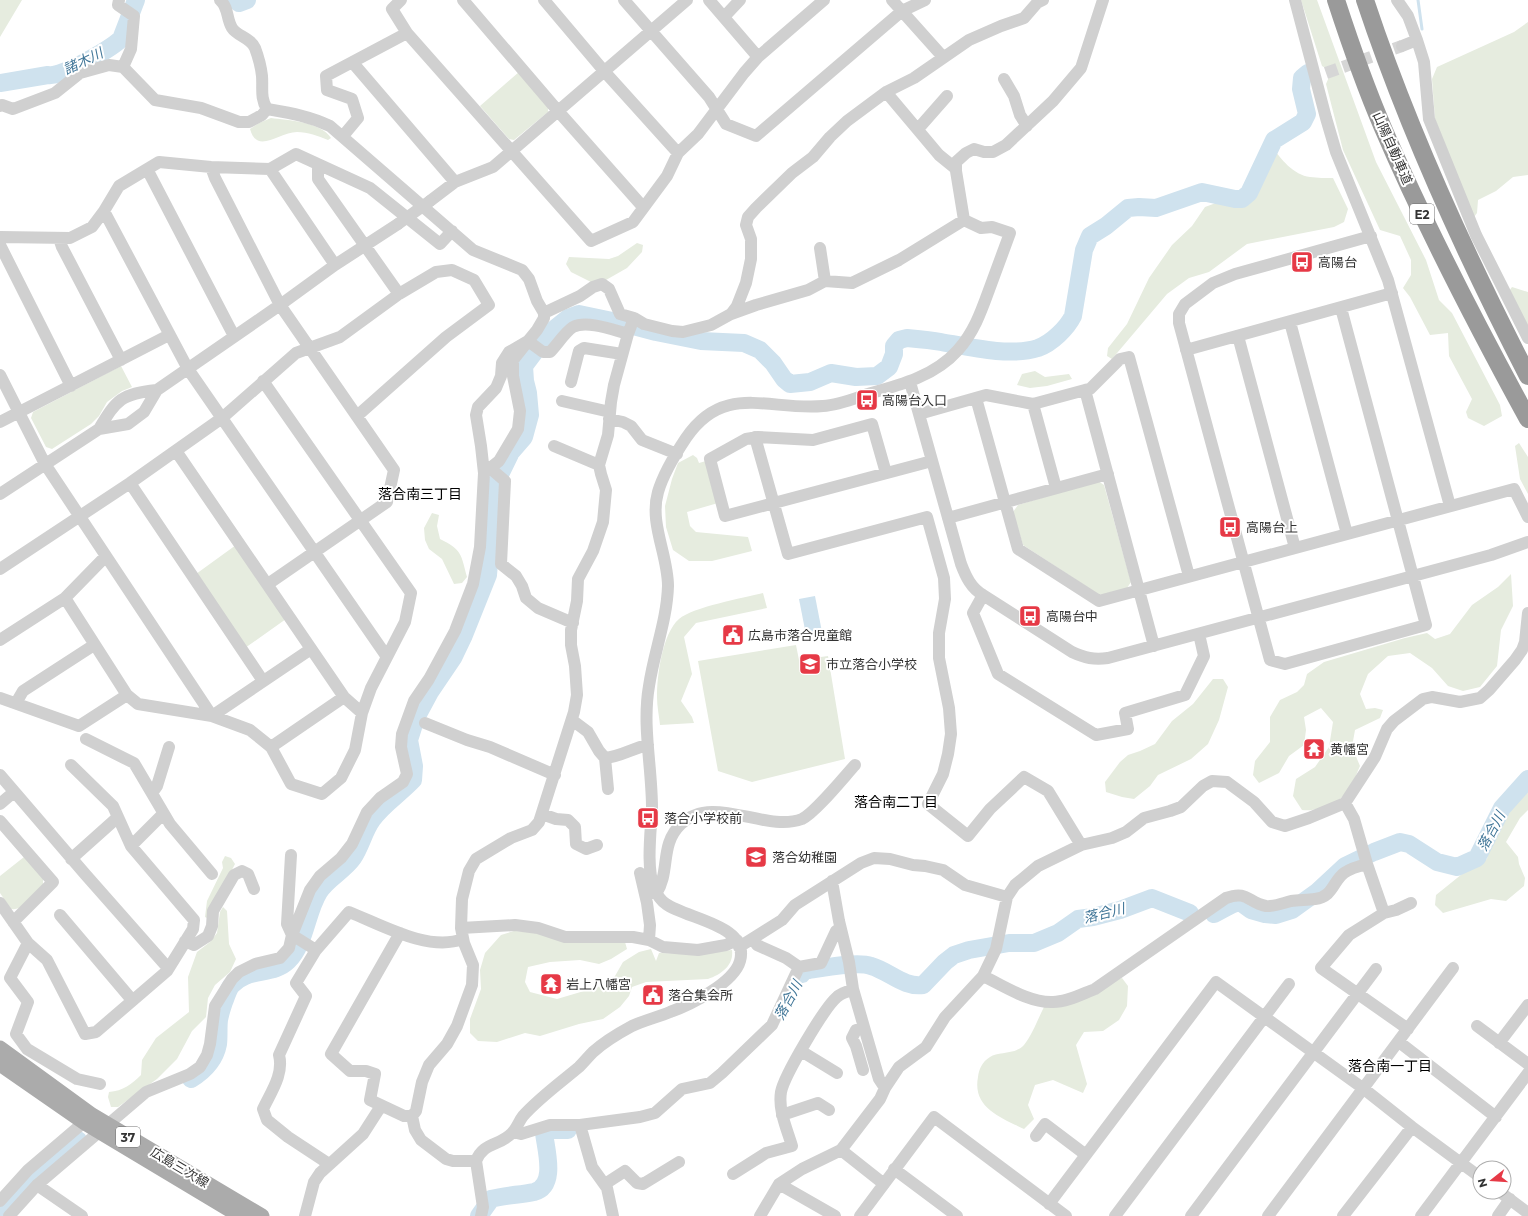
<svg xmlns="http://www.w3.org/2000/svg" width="1528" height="1216" font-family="Montserrat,'Noto Sans JP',sans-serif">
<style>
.green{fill:#e6ecdf}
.water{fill:#cfe2ee}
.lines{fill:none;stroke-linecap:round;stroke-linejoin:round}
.stream{stroke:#cfe2ee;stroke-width:3}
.river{stroke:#cfe2ee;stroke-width:18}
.minor-tunnel{stroke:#d6d6d6;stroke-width:12;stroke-dasharray:12 6;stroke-linecap:butt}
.minor{stroke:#d0d0d0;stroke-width:12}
.major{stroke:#ababab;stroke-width:15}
.highway{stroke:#9a9a9a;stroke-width:18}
.minor-bridge{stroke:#d0d0d0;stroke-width:12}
.labels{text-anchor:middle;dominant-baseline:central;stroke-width:4;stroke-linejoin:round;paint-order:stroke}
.shield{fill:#fff;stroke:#707070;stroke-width:1}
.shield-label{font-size:12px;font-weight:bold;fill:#333}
.street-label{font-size:13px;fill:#333;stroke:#fff}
.poi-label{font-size:13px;fill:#333;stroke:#fff;text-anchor:start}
.water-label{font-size:14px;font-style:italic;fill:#3f7597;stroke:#fff}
.neighbourhood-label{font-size:14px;fill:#000;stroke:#fff}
</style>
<rect width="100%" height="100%" fill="#fff"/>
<path class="green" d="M0,0H22L0,37Z
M1301,0H1317L1376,162L1426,260L1439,300L1452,313L1500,405L1502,416L1484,426L1468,418L1466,412L1472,399L1449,356L1448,333L1430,335L1410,297L1403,288L1411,275V260L1400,236L1380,230L1343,150L1326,84L1329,77L1327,69L1322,66Z
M1528,22V175L1513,177L1496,191L1478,200L1477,213L1474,217L1435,119L1432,79L1437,67L1514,32Z
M519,72L548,106V112L514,140L509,139L480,106Z
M271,118C287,120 322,122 331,138L328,140C318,136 308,132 297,132C279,132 257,155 250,129L259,123Z
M1272,146C1280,159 1294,175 1310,177C1318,178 1325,178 1333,178L1348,209L1344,222L1334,227L1247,244L1209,272L1189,278L1167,294L1112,359L1107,356L1108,348L1127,324L1149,278L1172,245L1192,226L1205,207L1224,200L1242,203L1252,196L1255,161L1265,148Z
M637,243L643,245L642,252L627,268L606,280L591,282L571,272L566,264L569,257L609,259L618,256Z
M1512,287L1528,292V329L1509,291Z
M121,366L132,387L122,391L107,402L99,416L91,424L52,449L46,447L31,418L33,412Z
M1035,371L1045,377L1069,374L1072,379L1047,386L1030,388L1017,385L1022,374Z
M1519,443L1528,457V494L1520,479L1515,446Z
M693,455L697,458L699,463L706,461L718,503L687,512L690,526L696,532L748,537L752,551L712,561H689L673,550L666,527L665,506L672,479L678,463Z
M1098,481L1104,485L1131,582L1127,588L1103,595L1098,594L1023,545L1013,512L1018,505Z
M432,513L439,515L437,526L440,539C462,550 461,554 467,577L462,583L454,584L442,559L429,549L425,540L424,528Z
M236,545L286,619L245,648L196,574Z
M1511,574L1513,606L1501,630L1497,666L1480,687L1463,691L1448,686L1432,668L1410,653L1388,656L1368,674L1360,694L1366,709L1375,708L1383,710L1380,718L1355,730L1352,747L1360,766C1357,772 1355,780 1351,786C1342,803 1319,812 1302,810L1293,796L1296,779L1315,767L1329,747L1333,722L1321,708L1304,717L1306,730L1304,745L1289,756L1279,773L1259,783L1253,775L1255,761L1270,742V717L1280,700L1297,692L1304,685L1307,674L1324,662L1405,638L1427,633L1435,639L1450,634L1472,605L1498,587Z
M763,593L767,608L696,623L684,637L692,674L681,701L692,717L694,723L660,725C659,716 657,706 657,697C657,676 662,634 679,619C693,607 743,598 763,593Z
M796,645L799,660L828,656L845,759L752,782L718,771L698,661Z
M1213,679H1223L1228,687L1219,720L1208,744L1191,759L1158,775L1150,786L1134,799L1122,797L1106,792L1105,782L1120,762L1128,755L1140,751L1155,744L1172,721L1193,704Z
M1528,784V810L1520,818L1506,842L1518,857L1519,864L1525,878L1524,886L1506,901L1491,899L1443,913L1435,905L1436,895L1472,866L1487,859L1489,846L1487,831L1503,810Z
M225,856L231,858L235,864L207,918L205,917L207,901L223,868L222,862Z
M24,857L43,878V885C34,894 24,911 11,909L0,893V876Z
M223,907L227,911L229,944L236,959L230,972L215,985L208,998L206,1017L192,1031L177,1059L157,1079L118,1107H111L108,1097L109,1092C123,1091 132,1084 141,1075L142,1060L156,1038L189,1012L188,977L197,952L210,942L217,933L220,912Z
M514,931L534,932L625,942L627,949L611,959L599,964L580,960L550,962L528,967L525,982L530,992L557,999L611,983L623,962L639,952L651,949L656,961L659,953L700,954L732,950C734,965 722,974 708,979L646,982L632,987L629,996L620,1007L603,1019L579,1024L540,1036L525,1033L497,1042L478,1041L470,1033V1019L481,989L480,970L485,953L501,935Z
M1122,978L1128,986L1127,1006L1119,1020L1103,1031L1084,1032L1076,1045L1087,1084L1083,1093L1053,1080L1035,1085L1028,1105L1034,1119L1024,1129C1002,1118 972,1108 978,1077C979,1069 982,1062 990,1057C998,1051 1015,1055 1024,1045C1032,1035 1038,1019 1044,1007Z"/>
<path class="water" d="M815,596L822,632L806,635L799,599Z"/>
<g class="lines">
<path class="stream" d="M1418,0L1422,29"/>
<path class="river" d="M235,0L239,3L247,0
M0,83L48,75C61,78 110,49 121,39L136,0
M1214,914C1223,910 1230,904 1240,902L1251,910L1265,914L1276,915L1292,910L1317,892L1345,866L1374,852L1400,842L1409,844L1437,862L1457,867L1477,858L1502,808L1528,779
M802,974L804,971L809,970C824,968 857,961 871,966C889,971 904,988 923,985L945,962L954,955L969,950L1009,943H1034L1058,933L1078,919L1093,917L1120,910L1152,898L1190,913
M191,1079C204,1071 215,1060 218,1044C219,1036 218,1028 219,1020C220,1014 222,1008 224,1002C226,997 228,990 231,986C247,967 273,976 288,961C306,943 306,913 319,892C328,878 344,871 353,858C361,846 364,831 372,820C383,804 400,794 413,780L414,766L409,740L416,718L430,692L453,658L464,635L488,575L496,483L511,452L524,437L530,415L528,393L525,381L524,366L548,334L568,318L579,314L622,323L656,332L701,341L744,343L760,350L773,363L784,379L790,384L810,382L831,373L856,377L877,376L889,367L894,354V346L899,340L907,338C918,339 930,340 941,342C969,347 1010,357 1038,348C1052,343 1067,328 1073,316L1084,250L1090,236L1106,226L1128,208L1139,207L1156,208L1202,192L1235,199H1242L1249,193L1274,140L1303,122L1307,114L1301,89L1302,78L1308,73
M0,1215L34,1178L78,1140
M479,1216L491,1199C505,1195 520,1195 534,1192C557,1186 546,1150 544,1133L550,1130H568"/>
<path class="minor-tunnel" d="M1326,73L1402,46"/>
<path class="minor" d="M119,0L118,5L134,16L131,49L123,67
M220,0C229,8 226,18 232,28C237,36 251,38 255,48C258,56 261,67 262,76C263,88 260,98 267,109C290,113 309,116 330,126L473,250L522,270L529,279L537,301L544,313L580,296L593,287L602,284L609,289L620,314L634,318
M401,0L392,9L407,33L591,241L633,222L667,176L678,153L698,134L744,73L758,57L824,0
M463,0L558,111L643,207
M544,0L604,71L678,153
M624,0L709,97L726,124L756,136L902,11L925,0
M709,0L758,57
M892,0L943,57
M1295,0L1326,118L1336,152L1388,280L1450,506
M1397,0L1408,16L1417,40L1424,62L1429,119L1476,235L1528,338
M724,17L740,0
M1402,46L1417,40
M353,63L455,182
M1004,79L1014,96L1020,115L1027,126
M886,92L939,155L955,168
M0,106L2,105L13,109L55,93L80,73L109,65L123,67L155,100L201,108L239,122H249L262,115L267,109
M918,129L947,96
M343,136L358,118L352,99L327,90L326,76L407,33
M318,164V179L399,294
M211,167L215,178L280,305L394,470L387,502L268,584
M147,169L234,336
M270,169L335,265
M430,201L455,182L493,167L687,0
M104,211L188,369L387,657
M0,237L70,238L92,227L104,211L119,186L159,162L211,167L270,169L296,154L370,188L440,244L452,231
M59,238L62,247L121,360
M0,245L71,386
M820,248L825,281
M1341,308L1426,625L1285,664L1270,660L1179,323V314L1185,304L1213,283L1235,274L1371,236
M731,314L737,306L746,283L751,259V239L746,225L748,217L756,208L792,173L813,157L830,137L847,121L886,92L914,78L969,40L1001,26L1024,18L1037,3L1043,0
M1290,322L1347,534
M1238,336L1295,548
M1186,350L1392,293
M0,375L45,464L212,716L311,649
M571,382L579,351L584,348L622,354
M910,382L961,564C966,577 971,588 983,595L1072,652C1085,658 1094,660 1108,658L1491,555L1528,542
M1085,390L1154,646
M976,398L1018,549L1099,601L1514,489L1528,517
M562,401L610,412
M1033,404L1056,488
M919,414L986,395L1033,404L1085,390L1090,389L1120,359L1129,357L1189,576
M609,419L623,422L631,426L642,440L677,454
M0,422L169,335
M99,429C117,399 121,394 157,390
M755,437L788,554L927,517L944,578L945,599L939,633V658L949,708L951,734L948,754L943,774L928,804L968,836L990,809L1024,777L1048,791L1081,845
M554,446L599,465
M176,451L344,697L362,713
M490,468L505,481L501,564L516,576L522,586L526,598L538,608L573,623
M484,473L499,461L518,429L520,411L513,376V360L528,341L543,352H550C557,345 565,332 573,327C587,320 613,330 628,334
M886,473L872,424L813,440L758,437L746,439L710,459L725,516L932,461
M130,483L263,681
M0,494L99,429L128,424L144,412L157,390L280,305L335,265L398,224
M948,518L1108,474
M0,569L130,483L222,418L296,353L340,337L399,294L436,272L452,270L474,280L489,305L446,337L357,416
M983,595L973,613L998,674L1096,735L1128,729L1125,713L1185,695L1204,656L1199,634
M65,598L127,695
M0,640L65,598L106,556
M0,698L79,726L127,695L138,704L212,716L250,730L271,747L291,784L322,794L341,778L355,750L362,713L371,688L405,622L411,593L263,381
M16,703L23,691L94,645
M572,720L588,732L599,751L605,758C620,757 633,748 648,745
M425,723L467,740L490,747L555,775
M86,739L134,763L170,824L212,874
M271,747L344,697
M605,758L608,789
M0,775L85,874L168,968
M152,793L157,786L169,747
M1345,803L1354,819L1367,864L1384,913
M0,804L14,792
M542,814L556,819L568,820L575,827L576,844L586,849L597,845
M0,821L53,882L13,922
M131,846L163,814
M291,855L287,924L292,935L316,950
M71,859L118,817
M640,873L647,903L650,925L649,940
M832,881L839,921L849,962L853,989L879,1079L885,1088
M656,894C671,871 659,845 681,824C713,793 765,833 802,819C815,813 844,777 855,765
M0,903L28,943L47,960L85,1034L96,1032L167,971L193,929L194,920L131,846L113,806L71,765
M60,915L132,1000
M461,928L515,925L538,928L565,937H633L649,940L663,947L698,950L726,945L737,940
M400,933L331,1054L350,1071H366L375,1074L370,1100L404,1116H412L416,1111L422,1082L429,1065L447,1044L457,1026L472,985L473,965L464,943L461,928L462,899L469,871L476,859L511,838L532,830L539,822L574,712L577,695L575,666L571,645V630L577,601L578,579L593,551L603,522L606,490L601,474L599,465L608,435L611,402L614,385L628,334L634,318L644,324L672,331L683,332L711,325L731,314L756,305L808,290L825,281L852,283L899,260L964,220
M753,939L757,945L786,958L799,967
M185,941L194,945L208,936L212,926L213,911L234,875L242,871L248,874L254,889
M28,943L10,978L28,1002L16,1034L27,1049L77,1079L100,1084
M739,947L782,920L795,905L861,863L874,858L890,859L913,865L925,866L943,870L965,885L1007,897
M983,976C1004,986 1029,1003 1053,1002C1067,1002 1082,994 1095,989L1226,898C1248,890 1248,903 1266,906C1274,907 1283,903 1291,901C1299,900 1307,900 1315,899C1333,897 1333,881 1344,873C1351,868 1359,866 1367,864
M1477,1026L1528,1064
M1408,1029L1321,968L1349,935L1384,913L1396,910L1411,903
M1399,1042L1496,1117
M1499,1043L1528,1005
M801,1051L837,1073
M863,1070L856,1046L852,1038L856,1030L864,1028
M782,1115L818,1103L829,1110
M412,1116L415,1130L421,1140L446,1159L453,1161H476
M580,1125L592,1167L607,1188L613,1216
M513,1132L521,1134L550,1125H580L640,1117L655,1113L682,1089L710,1083L722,1073L772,1025L799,967L821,963L836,931L840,928
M1036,1136L1045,1124L1086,1155
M841,1150L884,1184
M329,1164L288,1137L267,1120L263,1109C271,1092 284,1074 279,1055L306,996L296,983L316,950L349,912C382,925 428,952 463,939
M894,1169L957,1216
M733,1174L766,1153L792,1146C787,1129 778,1110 781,1092C784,1076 824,1008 837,997C841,993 848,992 853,989
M605,1184L625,1171L637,1183L643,1184L679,1162
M779,1184L835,1216
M37,1185L82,1216
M1500,1192L1528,1213
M0,1201L28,1170L90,1117
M1049,1204L1216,982L1364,1089L1412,1127L1480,1177
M9,1216L37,1185L146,1092L190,1074L200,1067L207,1055L210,1044L215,1006L232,979L239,972L255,964L280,958L289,948L292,935L310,890L320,876L341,858L352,844L367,812L380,798L403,782L407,774L401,747L402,734L414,701L429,679L455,631L473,584L480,547L484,473L481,446L476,415L478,407L496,388L501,376L502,363L509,352L528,341L537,330L544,318V313
M305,1216L314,1182L320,1173L363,1134L381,1106
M481,1216L483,1207L476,1161C483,1142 500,1146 512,1133C517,1128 519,1121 523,1116C539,1098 560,1083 579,1067C584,1062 588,1057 593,1052C604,1042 619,1033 632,1026C645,1020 658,1017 670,1012C690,1005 734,983 740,961C750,925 687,919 666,904C660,900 657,895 654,888C646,867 651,831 652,808C652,767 642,726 649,686C654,652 667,620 668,586C668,555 649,523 658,492C663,475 676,453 686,438C724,382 769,411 823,406C838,405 853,399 868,394C901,385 935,376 958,350C974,332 981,312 989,290C996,271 1003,252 1010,233L992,227L981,228L964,220L956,171V162L966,153L974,149L984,152H993L1006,145L1053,101L1081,68L1103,0
M760,1216L779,1184L802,1169L841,1150L880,1099L885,1088L899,1067L926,1047L945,1017L983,976L996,949L1007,897L1015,885L1038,866L1081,845L1112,838L1126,832L1144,818L1170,811L1181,807L1203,786L1212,781L1227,782L1254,802L1272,822L1285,826L1309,818L1345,803L1375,757L1387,729L1394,721L1423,699L1432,697L1460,702L1480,698L1489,690L1515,660L1522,650L1525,642L1528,613
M860,1216L934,1117L1066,1216
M1115,1216L1289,984
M1191,1216L1376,969
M1268,1216L1453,968
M1343,1216L1412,1127
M1421,1216L1528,1073
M1498,1216L1510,1199"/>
<path class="major" d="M0,1048L92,1115L262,1216
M0,1064L85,1123L240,1216"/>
<path class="highway" d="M1336,0C1350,43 1365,86 1383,128C1426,228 1476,324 1528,419
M1365,0C1408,130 1465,254 1528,376"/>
<path class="minor-bridge" d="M398,224L430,201"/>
</g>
<defs>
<g id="bus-square" transform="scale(1.15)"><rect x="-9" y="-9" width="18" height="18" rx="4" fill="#e63946" stroke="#fff"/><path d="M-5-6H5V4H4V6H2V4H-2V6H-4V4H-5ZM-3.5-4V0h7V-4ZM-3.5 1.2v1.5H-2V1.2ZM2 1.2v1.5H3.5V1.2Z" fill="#fff"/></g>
<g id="civic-square" transform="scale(1.15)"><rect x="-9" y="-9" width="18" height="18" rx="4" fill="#e63946" stroke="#fff"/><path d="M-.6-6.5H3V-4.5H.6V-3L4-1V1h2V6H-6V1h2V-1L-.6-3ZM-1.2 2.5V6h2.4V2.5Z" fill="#fff"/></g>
<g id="school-square" transform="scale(1.15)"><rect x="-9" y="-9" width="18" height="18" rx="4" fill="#e63946" stroke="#fff"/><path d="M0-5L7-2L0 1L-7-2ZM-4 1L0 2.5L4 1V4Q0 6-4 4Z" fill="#fff"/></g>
<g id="temple-square" transform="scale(1.15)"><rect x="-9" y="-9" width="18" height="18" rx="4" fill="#e63946" stroke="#fff"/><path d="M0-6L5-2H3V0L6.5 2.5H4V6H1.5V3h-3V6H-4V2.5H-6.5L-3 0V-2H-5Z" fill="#fff"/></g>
</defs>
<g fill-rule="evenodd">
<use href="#bus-square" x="1302" y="262"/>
<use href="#bus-square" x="867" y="400"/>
<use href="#bus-square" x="1230" y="527"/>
<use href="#bus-square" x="1030" y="616"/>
<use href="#civic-square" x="733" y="635"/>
<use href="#school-square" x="810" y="664"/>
<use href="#temple-square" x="1314" y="749"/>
<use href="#bus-square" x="648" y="818"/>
<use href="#school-square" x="756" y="857"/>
<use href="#temple-square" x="551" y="984"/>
<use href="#civic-square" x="653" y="995"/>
</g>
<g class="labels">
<g class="shield">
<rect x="1410" y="204" width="24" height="20" rx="3"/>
<rect x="116" y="1127" width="24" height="20" rx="3"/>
</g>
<g class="shield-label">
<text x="1422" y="214">E2</text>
<text x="128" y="1137">37</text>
</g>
<g class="street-label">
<text transform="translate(1393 148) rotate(66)">山陽自動車道</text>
<text transform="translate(180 1167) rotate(31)">広島三次線</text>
</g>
<g class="poi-label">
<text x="1318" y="262">高陽台</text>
<text x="882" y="400">高陽台入口</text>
<text x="1246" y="527">高陽台上</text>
<text x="1046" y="616">高陽台中</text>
<text x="748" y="635">広島市落合児童館</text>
<text x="826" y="664">市立落合小学校</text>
<text x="1330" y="749">黄幡宮</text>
<text x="664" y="818">落合小学校前</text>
<text x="772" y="857">落合幼稚園</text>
<text x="566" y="984">岩上八幡宮</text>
<text x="668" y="995">落合集会所</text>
</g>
<g class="water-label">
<text transform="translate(83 61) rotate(-26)">諸木川</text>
<text transform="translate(1491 831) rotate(-62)">落合川</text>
<text transform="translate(1104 913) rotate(-14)">落合川</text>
<text transform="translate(788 1000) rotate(-62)">落合川</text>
</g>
<g class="neighbourhood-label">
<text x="420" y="494">落合南三丁目</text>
<text x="896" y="802">落合南二丁目</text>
<text x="1390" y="1066">落合南一丁目</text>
</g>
</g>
<g transform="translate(1492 1180) rotate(253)"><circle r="19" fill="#ffffff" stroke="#adadad"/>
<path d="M0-3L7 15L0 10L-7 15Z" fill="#e63946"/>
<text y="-6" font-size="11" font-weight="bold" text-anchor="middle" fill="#333333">N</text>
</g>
</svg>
